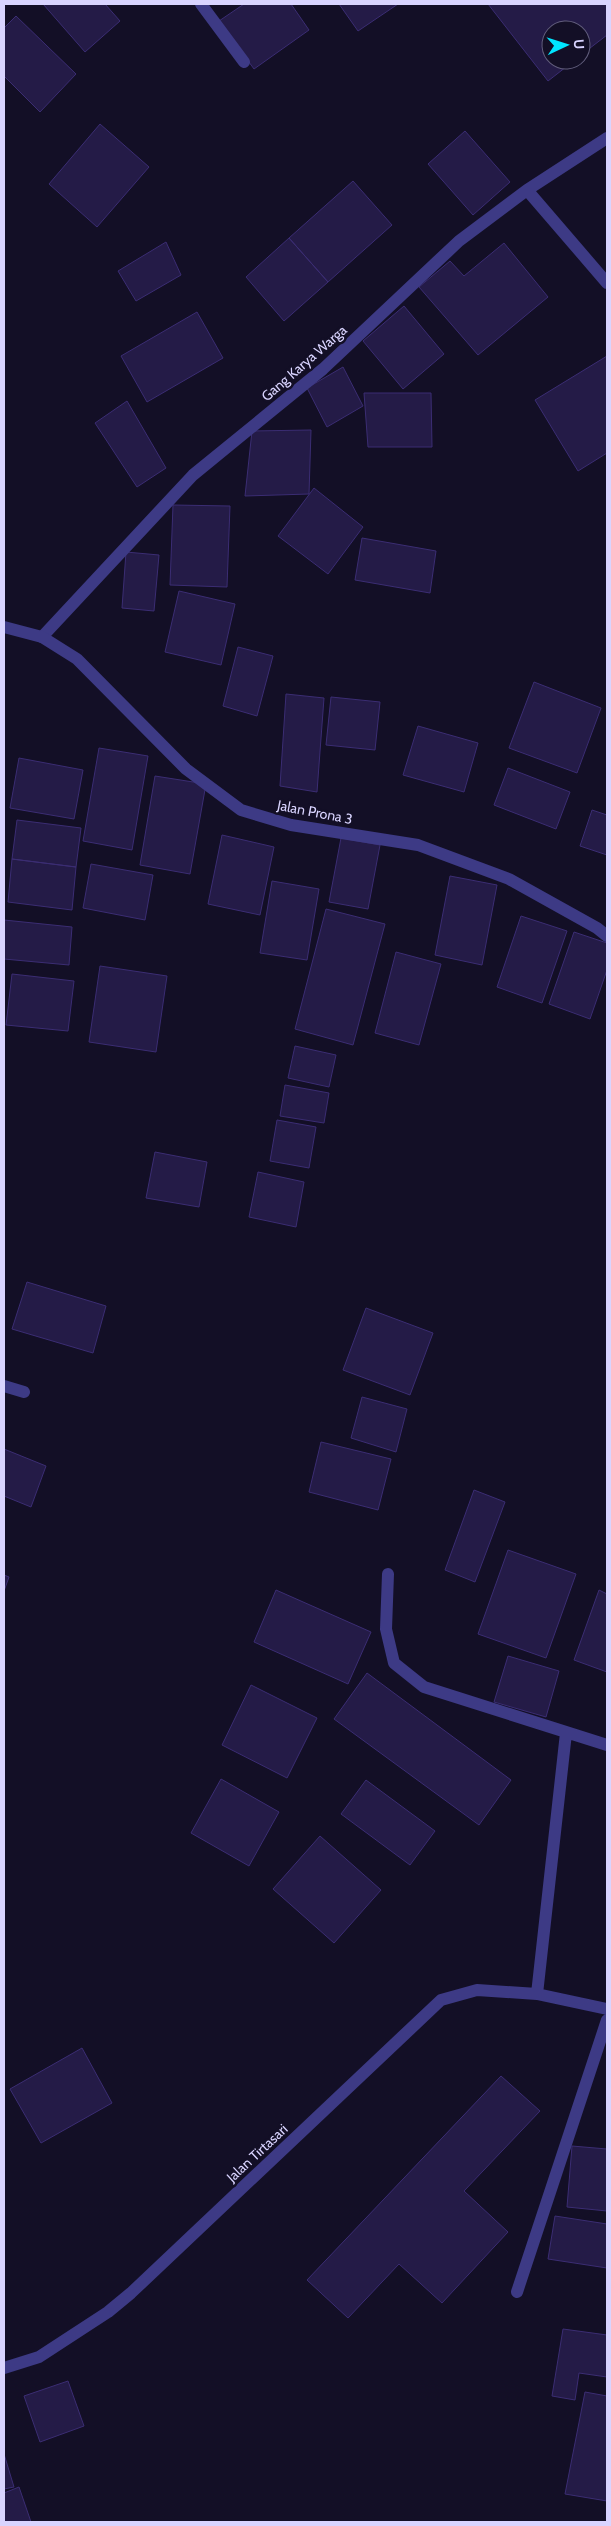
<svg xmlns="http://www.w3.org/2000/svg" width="611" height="2526" font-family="Cabin,sans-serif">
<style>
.building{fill:#241b47;stroke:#3b2d73}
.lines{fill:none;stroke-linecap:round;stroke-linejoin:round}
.service{stroke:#3d3a85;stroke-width:12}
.minor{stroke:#3d3a85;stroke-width:12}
.labels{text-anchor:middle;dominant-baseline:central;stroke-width:5;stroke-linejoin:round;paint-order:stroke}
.street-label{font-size:14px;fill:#d9d4ff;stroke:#130f26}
</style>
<rect width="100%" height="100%" fill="#130f26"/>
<path class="building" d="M43,4H105L120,21L85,52Z
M244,4H291L309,30L254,69L219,21Z
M339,4H398L358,31Z
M488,4H607V35L581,55V30H551V60H575L548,81Z
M16,16L76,74L40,112L4,76V28Z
M100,124L149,167L97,227L49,184Z
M465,131L510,182L473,215L428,164Z
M353,181L392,225L328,282L289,238Z
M289,238L328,282L284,321L246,277Z
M166,242L181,275L136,301L118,271Z
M504,243L548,297L478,355L419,287L450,261L464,276Z
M404,306L444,354L403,389L363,341Z
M197,312L223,358L147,402L121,356Z
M607,356V453L578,471L535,400Z
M343,367L363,406L327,427L307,388Z
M364,393H431L432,447H368Z
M127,401L166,468L137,487L95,423Z
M311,430L309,494L245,496L252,431Z
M314,488L363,527L328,574L278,536Z
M173,505L230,506L227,587L170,585Z
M362,538L436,551L430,593L355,580Z
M126,552L159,555L154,611L122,608Z
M179,591L235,604L221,665L165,652Z
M238,647L273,656L257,716L223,706Z
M534,682L601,708L577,773L509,748Z
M286,694L324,698L317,792L280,786Z
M331,697L380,702L375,750L326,745Z
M418,726L478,743L464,792L403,775Z
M99,748L148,756L132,850L83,841Z
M19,758L83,770L74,819L10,808Z
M508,768L570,792L556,829L494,805Z
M155,776L206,784L190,874L140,865Z
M592,810L607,815V855L580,846Z
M17,820L81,828L76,867L12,859Z
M222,835L274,847L260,915L208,904Z
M341,838L380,845L368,909L329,902Z
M12,859L76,867L72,910L8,902Z
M91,864L153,875L145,920L83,908Z
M450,876L497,885L482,965L435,955Z
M272,881L319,889L307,960L260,953Z
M326,909L385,924L353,1045L295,1029Z
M521,916L567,931L542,1003L497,987Z
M4,920L72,927L69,965L4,959Z
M574,932L607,943V970L590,1019L549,1004Z
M396,952L441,964L419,1045L375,1033Z
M100,966L167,976L156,1052L89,1042Z
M12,974L74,981L68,1031L6,1025Z
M295,1046L336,1055L329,1087L288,1078Z
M285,1085L329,1093L324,1123L280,1116Z
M277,1120L316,1127L309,1168L270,1161Z
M155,1152L207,1162L199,1207L146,1198Z
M258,1172L304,1182L296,1227L249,1217Z
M27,1282L106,1306L93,1353L12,1329Z
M366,1308L433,1333L410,1395L343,1370Z
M362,1397L407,1409L396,1452L351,1438Z
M321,1442L391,1459L378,1510L309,1492Z
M4,1449L46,1466L31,1507L4,1496Z
M474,1490L505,1502L475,1582L445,1570Z
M508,1550L576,1574L546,1658L478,1634Z
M4,1575L9,1577L4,1591Z
M276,1590L371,1632L348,1684L254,1642Z
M599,1590L607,1594V1672L574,1660Z
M508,1656L559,1671L546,1717L494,1702Z
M367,1673L511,1780L479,1825L334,1719Z
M251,1685L317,1718L287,1778L222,1745Z
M221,1779L279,1812L249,1866L191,1833Z
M366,1780L435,1831L410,1865L341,1814Z
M320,1836L381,1890L334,1943L273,1889Z
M82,2048L112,2103L41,2143L10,2089Z
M501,2076L540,2111L464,2191L508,2232L442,2303L399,2264L348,2318L307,2280Z
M572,2146L607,2149V2211L567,2207Z
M555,2216L607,2224V2268L548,2259Z
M563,2329L607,2335V2377L579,2373L575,2400L552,2396Z
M68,2381L84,2426L40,2442L24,2396Z
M585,2392L607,2396V2501L565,2494Z
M4,2454L14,2487L4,2489Z
M19,2487L31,2522H4V2493Z"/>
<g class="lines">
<path class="service" d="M527,190L607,283
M42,637L193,475L323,369L459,241L527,190L607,138"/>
<path class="minor" d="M201,4L244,62
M4,627L42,637L77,659L186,769L241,810L291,825L418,845L509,879L597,928L607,936
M4,1386L24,1392
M388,1574L386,1629L394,1663L424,1687L607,1745
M566,1733L537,1994L607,2009
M517,2292L607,2020
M4,2368L39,2357L108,2312L131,2293L441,2000L477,1990L537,1994"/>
</g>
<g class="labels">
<g class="street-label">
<text transform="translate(304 363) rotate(-41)">Gang Karya Warga</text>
<text transform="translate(315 812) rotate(11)">Jalan Prona 3</text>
<text transform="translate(257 2153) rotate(-43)">Jalan Tirtasari</text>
</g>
</g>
<rect width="611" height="2526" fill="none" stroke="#d9d4ff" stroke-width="10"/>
<g transform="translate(566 45) rotate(86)"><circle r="24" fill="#130f26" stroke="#625e7d"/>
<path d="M0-4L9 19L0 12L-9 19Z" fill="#00e5ff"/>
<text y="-8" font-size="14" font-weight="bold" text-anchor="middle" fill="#d9d4ff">U</text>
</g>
</svg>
